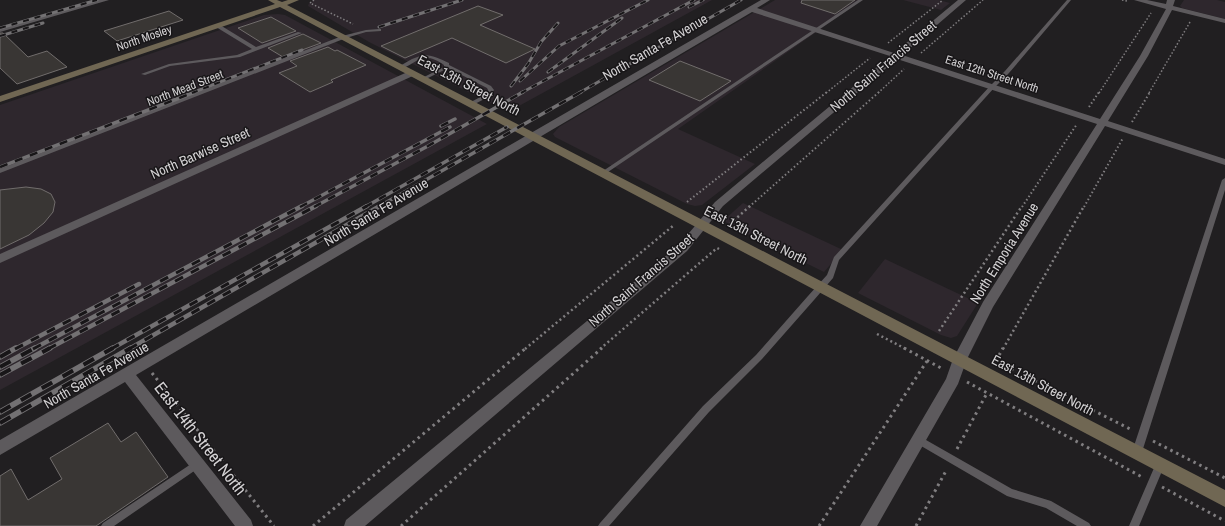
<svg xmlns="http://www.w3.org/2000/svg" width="1225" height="526" font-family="'Archivo Narrow',sans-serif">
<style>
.built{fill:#2e272d}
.building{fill:#393634;stroke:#716d6c}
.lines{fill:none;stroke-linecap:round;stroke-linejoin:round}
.path-far3{stroke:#807e80;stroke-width:1.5;stroke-dasharray:1.5 2;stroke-linecap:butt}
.path-far2{stroke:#807e80;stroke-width:2;stroke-dasharray:1.5 2.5;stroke-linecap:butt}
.path-far1{stroke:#807e80;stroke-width:2.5;stroke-dasharray:2 3;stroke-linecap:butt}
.path{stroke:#807e80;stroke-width:3;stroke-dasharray:2.5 4;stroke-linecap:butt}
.lane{fill:#5d5a5d;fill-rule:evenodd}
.street{fill:#5d5a5d;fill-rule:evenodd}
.secondary{fill:#706753;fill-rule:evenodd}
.rail-far3-casing{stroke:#737173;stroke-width:3}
.rail-far2-casing{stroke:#737173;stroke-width:3.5}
.rail-far1-casing{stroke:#737173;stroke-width:4.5}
.rail-casing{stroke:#737173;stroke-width:5.5}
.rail-far3{stroke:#181618;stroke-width:2;stroke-dasharray:6;stroke-linecap:butt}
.rail-far2{stroke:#181618;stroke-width:2.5;stroke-dasharray:8;stroke-linecap:butt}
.rail-far1{stroke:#181618;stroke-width:3;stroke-dasharray:9;stroke-linecap:butt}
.rail{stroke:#181618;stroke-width:4;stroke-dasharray:12;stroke-linecap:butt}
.labels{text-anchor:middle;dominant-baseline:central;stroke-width:3;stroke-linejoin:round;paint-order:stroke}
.far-street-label{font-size:12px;fill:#d3d1d3;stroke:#181618}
.street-label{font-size:14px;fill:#d3d1d3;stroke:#181618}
.near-street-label{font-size:17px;fill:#d3d1d3;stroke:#181618}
</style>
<rect width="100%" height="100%" fill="#211f21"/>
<path class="built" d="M313,0H712L508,112L369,42L308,6L309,3Z
M775,0H862L678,129L755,164L702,205L695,206L687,204L555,137L553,134L559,127Z
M903,0H939L950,3L941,10Z
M1184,0H1217L1225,2V19L1182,8L1180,6Z
M278,14L285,15L487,124L0,390V105L264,15Z
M743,203L843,250L824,272L729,225L724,220Z
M885,259L978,303L957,336L951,338L941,335L858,293Z"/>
<path class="building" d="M802,0H855L835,14L801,3Z
M478,6L503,15L480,25L535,49L506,63L452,38L405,58L381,46Z
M169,11L183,20L117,41L104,31Z
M271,17L296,31L262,43L238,28Z
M0,33H3L28,57L47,51L67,67L17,84L0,68Z
M303,34L321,43L283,57L268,48Z
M328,47L335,51L337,50L366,65L331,80L333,82L310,92L279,73L297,66L290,61Z
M680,61L731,81L700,101L649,80Z
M26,187L41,189L51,194L55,202L53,212L44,223L29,235L0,249V190Z
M108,423L121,442L136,432L168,477L96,526H0V476L11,469L28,500L62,479L50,458Z"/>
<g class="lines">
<path class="path-far3" d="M314,0L310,3L353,24
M1122,0L1127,1
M888,43L943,0
M921,53L983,0
M826,93L870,58
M878,93L904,69
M1099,93L1151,13
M1149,93L1190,22"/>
<path class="path-far2" d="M1089,107L1099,92
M1132,122L1150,92
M687,202L827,92
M749,207L879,92
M1022,207L1077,124
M1084,207L1123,138"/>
<path class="path-far1" d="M730,224L750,206
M939,331L1022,206
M877,334L906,349
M525,349L674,225
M600,349L717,248L719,249
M1003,349L1084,206"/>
<path class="path" d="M904,348L941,368
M994,360L1132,430
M996,361L1003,348
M152,373L274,526
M967,382L1142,477
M1153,441L1225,478
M957,449L987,393
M1162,487L1225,521
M313,526L526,348
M401,526L602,348
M819,526L927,361
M916,526L947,469"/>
<path class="lane" d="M858,0H863L605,174L603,175L600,173Z
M1067,0H1071L1009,73L994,88L839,260L833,278L814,300L762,359L709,412L609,526H598L600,523L703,406L756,355L808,296L827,275L834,257L990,86L1005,71Z
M216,25H220L256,47L298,32L302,33L240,57L170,66L145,75L141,74L169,64L237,55L252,49L216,27Z
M379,29H381V31L366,32L346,38L0,173V169L342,36L366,30Z
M423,55C433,55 440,59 449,63V65L491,86L494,90L490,96L471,106L469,105V103L486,94L488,90L487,88L448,68L424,80L420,79L444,67V65C438,61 431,57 423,58C416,59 405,71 398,67L412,59Z
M1225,178V190L1142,452L1140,455L1137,456L1134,455L1132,452L1222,180Z
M919,436L1012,489L1051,501L1089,523L1091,526H1077L1046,508L1007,496L916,443L915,440L916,437Z
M197,460L200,461L202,464L200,467L114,526H101L103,523Z
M1160,460L1163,461L1165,464L1139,526H1129L1157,461Z"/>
<path class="street" d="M97,0H109L0,32V28Z
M761,0H770L757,8L894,53L958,0H966L902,55L1100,119L1140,56L1166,9L1134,0H1147L1166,4L1167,0H1175L1173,6L1225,19V23L1172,10L1148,56L1108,121L1225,159V165L1105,126L993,307L967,359L958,384L877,526H860L946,379L953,359L983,302L1097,124L897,59L723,206L687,251L365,526H344L346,520L679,245L715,202L890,56L752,12L136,375L251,520L253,526H235L125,382L0,455V440Z
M412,70L416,73L415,75L0,263V254Z"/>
<path class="secondary" d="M268,0H277L282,2L288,0H299L287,5L1225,490V507L280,7L0,102V96L275,4Z"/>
<g class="rail-far3-casing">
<path id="rail-far3" d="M689,7L703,0
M379,27L462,0
M0,28L97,0
M0,36L43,23
M548,72L622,18
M520,81L559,46L648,0
M511,86L528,64L541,42L558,23
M192,93L302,50
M521,93L694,0
M579,93L741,0"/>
</g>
<g class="rail-far2-casing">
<path id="rail-far2" d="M441,126L455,119
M0,167L195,92
M300,207L450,127
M314,207L428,146L523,92
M365,207L507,127
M378,207L581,92"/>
</g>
<g class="rail-far1-casing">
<path id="rail-far1" d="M15,349L139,284
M33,349L302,206
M48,349L316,206
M111,349L367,206
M129,349L380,206"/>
</g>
<g class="rail-casing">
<path id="rail" d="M0,357L16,348
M0,367L35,348
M0,375L50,348
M0,412L113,348
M0,423L131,348"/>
</g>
<use href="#rail-far3" class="rail-far3"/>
<use href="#rail-far2" class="rail-far2"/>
<use href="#rail-far1" class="rail-far1"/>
<use href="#rail" class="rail"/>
</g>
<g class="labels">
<g class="far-street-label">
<text transform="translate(144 38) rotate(-19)">North Mosley</text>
<text transform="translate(992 74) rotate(18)">East 12th Street North</text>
<text transform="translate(185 88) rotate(-21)">North Mead Street</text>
</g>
<g class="street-label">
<text transform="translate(655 47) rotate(-30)">North Santa Fe Avenue</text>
<text transform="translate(883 66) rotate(-40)">North Saint Francis Street</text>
<text transform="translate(469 85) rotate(28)">East 13th Street North</text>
<text transform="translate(200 153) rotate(-24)">North Barwise Street</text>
<text transform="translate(376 212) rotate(-31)">North Santa Fe Avenue</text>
<text transform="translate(756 235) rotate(27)">East 13th Street North</text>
<text transform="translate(1004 253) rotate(-58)">North Emporia Avenue</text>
<text transform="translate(641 280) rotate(-41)">North Saint Francis Street</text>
<text transform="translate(96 375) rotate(-30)">North Santa Fe Avenue</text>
<text transform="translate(1043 385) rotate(28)">East 13th Street North</text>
</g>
<g class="near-street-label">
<text transform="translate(201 438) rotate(52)">East 14th Street North</text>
</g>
</g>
</svg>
